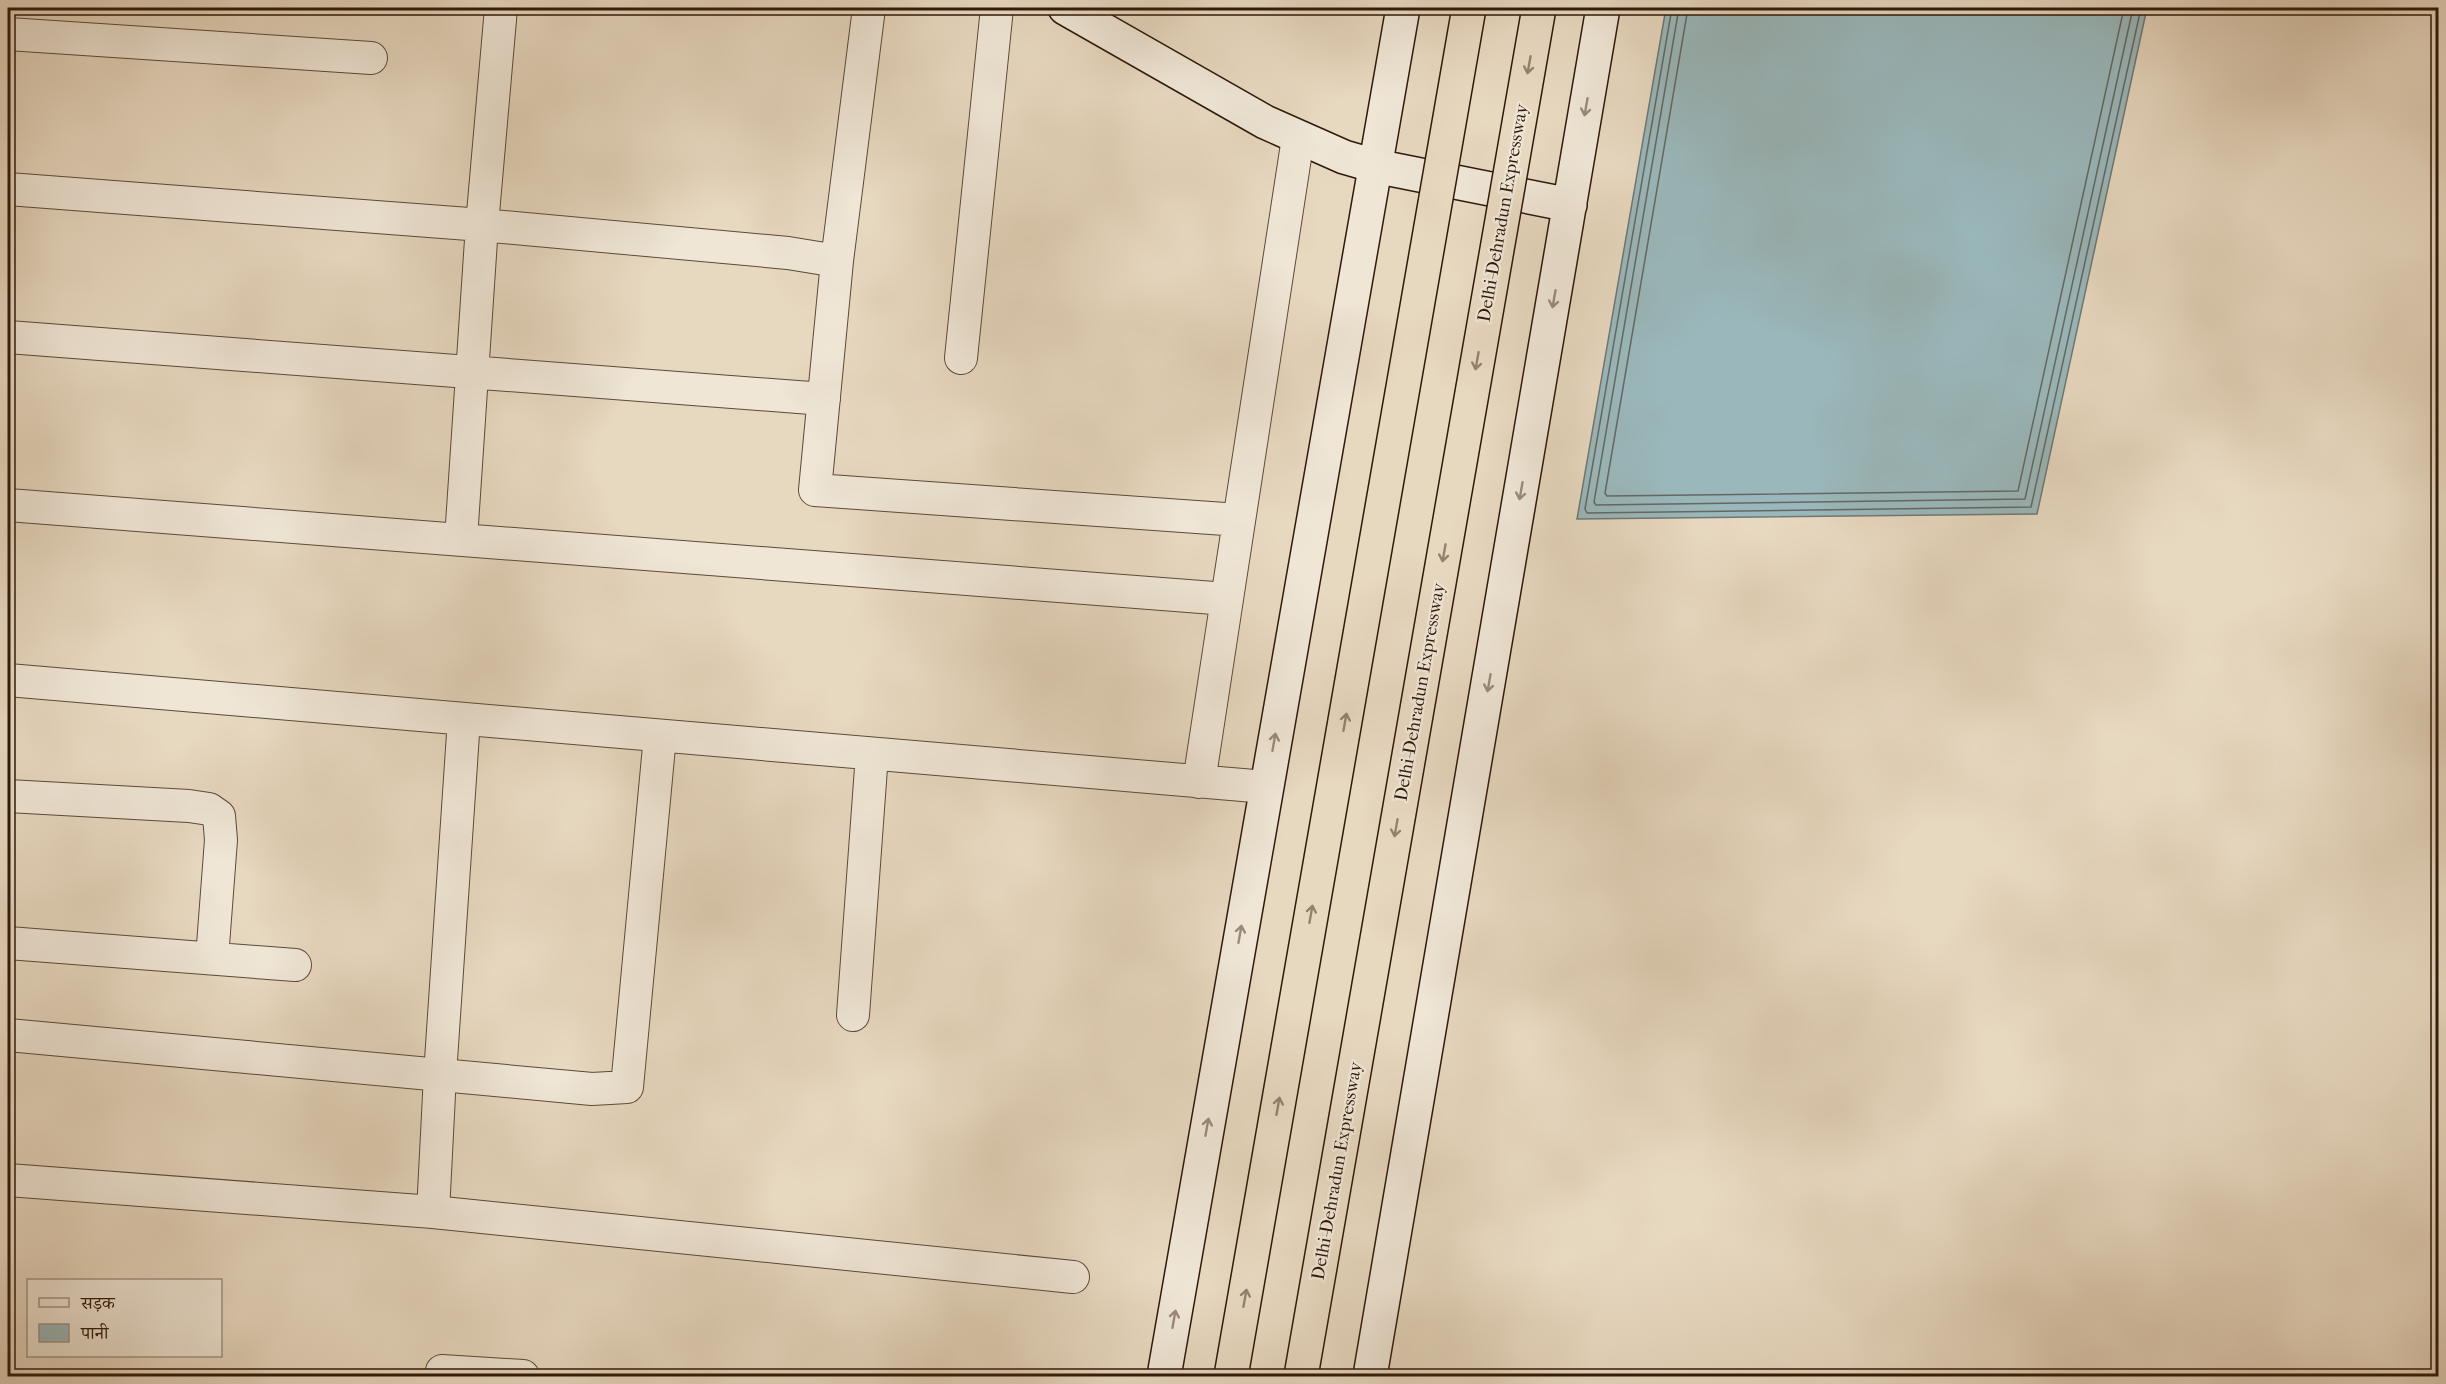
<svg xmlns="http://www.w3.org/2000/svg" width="2446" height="1384" font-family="'IM FELL French Canon','Noto Serif Devanagari',serif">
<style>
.water{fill:#9ab8bc;stroke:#6f7875;stroke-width:1.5}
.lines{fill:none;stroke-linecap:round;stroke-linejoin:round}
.shore{stroke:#646864;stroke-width:1.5}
.street-casing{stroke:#5d4938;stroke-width:34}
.secondary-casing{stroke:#2f190b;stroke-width:36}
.street{stroke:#efe6d6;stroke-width:32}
.secondary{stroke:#efe6d6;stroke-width:33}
.highway-bridge-casing{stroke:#2f190b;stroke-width:36;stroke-linecap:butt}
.highway-bridge{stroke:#e7d8c0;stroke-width:33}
.oneway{stroke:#94826f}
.oneway2{stroke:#998a7b}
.labels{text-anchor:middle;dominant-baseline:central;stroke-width:4.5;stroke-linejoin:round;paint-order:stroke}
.street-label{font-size:18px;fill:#2f190b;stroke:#efe6d6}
</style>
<rect width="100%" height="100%" fill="#e7d8c0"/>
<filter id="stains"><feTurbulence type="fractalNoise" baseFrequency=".00333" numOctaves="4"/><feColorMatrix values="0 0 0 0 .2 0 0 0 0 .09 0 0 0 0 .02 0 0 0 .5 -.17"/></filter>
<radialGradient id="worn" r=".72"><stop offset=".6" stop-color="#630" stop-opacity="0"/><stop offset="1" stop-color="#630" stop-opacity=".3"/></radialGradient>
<path class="water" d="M1666,8H2147L2037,514L1577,519Z"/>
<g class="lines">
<path class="shore" d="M1672,8L1585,509L1587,513L2031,507L2141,8
M1679,8L1594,502L1596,505L2025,499L2133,8
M1688,8L1605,493L1607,496L2018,491L2124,8"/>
<g class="street-casing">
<path id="street" d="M8,34L371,58
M8,189L482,225L788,253L837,261L869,8
M837,261L815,490L1239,520
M8,337L824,399
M961,358L997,8
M8,505L1227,599L1298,138
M461,539L482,225L501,8
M8,680L1266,787
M1199,782L1227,599
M8,796L189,806L209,809L219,816L221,840L212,958
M8,943L295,965
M853,1015L872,754
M8,1035L592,1089L627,1087L660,736
M8,1180L433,1212L1073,1277
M433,1212L440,1075L464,719
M442,1371L523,1376"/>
</g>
<g class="secondary-casing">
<path id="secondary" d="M1065,8L1265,122L1344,157L1375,166L1570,205
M1164,1376L1403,8
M1370,1376L1603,8"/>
</g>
<use href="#street" class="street"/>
<use href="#secondary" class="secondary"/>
<g class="highway-bridge-casing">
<path id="highway-bridge" d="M1231,1376L1469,8
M1301,1376L1539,8"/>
</g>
<use href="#highway-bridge" class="highway-bridge"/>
</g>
<defs><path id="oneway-shaft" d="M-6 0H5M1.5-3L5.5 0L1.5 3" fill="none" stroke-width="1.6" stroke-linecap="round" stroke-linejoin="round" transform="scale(1.5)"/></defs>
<g class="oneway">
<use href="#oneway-shaft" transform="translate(1529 65) rotate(100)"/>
<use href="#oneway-shaft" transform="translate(1477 361) rotate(100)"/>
<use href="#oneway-shaft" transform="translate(1444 553) rotate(100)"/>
<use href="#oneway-shaft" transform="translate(1345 722) rotate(-80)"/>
<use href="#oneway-shaft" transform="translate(1396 828) rotate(100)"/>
<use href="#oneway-shaft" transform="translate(1311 914) rotate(-80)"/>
<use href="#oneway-shaft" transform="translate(1278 1106) rotate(-80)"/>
<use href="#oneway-shaft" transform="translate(1245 1298) rotate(-80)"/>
</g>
<g class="oneway2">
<use href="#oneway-shaft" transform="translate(1586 107) rotate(100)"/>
<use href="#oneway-shaft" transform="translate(1554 299) rotate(100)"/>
<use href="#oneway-shaft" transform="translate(1521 491) rotate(100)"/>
<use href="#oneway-shaft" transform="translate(1489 683) rotate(100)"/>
<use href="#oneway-shaft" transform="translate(1274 742) rotate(-80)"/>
<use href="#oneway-shaft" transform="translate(1240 934) rotate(-80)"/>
<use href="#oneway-shaft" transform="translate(1207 1127) rotate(-80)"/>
<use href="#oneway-shaft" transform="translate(1174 1319) rotate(-80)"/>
</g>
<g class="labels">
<g class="street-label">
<text transform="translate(1503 213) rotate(-80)">Delhi-Dehradun Expressway</text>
<text transform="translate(1420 692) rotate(-80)">Delhi-Dehradun Expressway</text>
<text transform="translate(1337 1171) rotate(-80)">Delhi-Dehradun Expressway</text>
</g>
</g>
<rect width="2446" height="1384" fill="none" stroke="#e7d8c0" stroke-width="30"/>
<rect x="9" y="9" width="2428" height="1366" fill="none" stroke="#2f190b" stroke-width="3"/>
<rect x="15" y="15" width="2416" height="1354" fill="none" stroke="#2f190b" stroke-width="1.5"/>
<rect x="27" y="1279" width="195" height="78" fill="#efe6d6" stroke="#a29485" stroke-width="1.5"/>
<rect x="39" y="1298" width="30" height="9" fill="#efe6d6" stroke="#a29485" stroke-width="1.5"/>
<text x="81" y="1309" font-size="18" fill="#2f190b">सड़क</text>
<rect x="39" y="1324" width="30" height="18" fill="#9ab8bc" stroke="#a29485" stroke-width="1.5"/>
<text x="81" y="1339" font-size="18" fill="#2f190b">पानी</text>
<rect width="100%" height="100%" filter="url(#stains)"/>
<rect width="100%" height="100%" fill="url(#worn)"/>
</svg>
